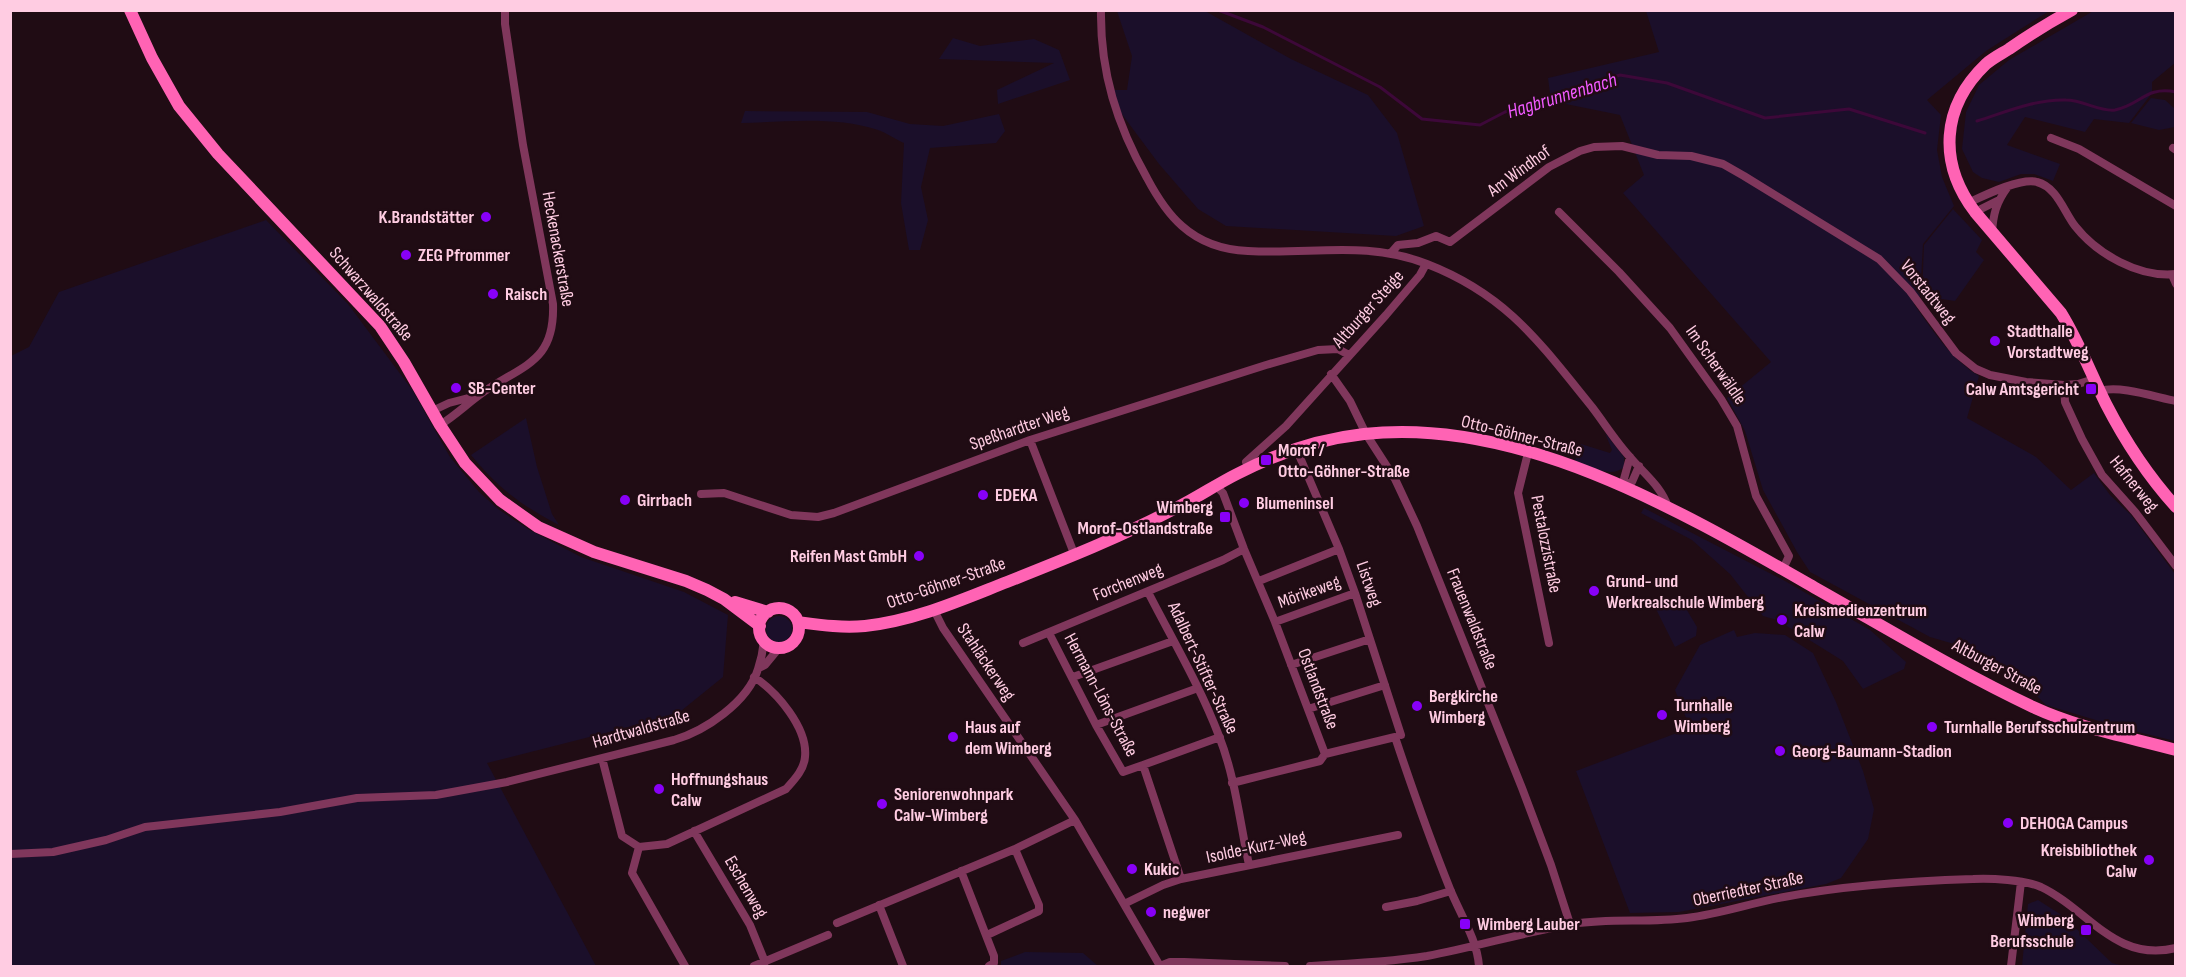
<svg xmlns="http://www.w3.org/2000/svg" width="2186" height="977" font-family="'Sofia Sans Condensed',sans-serif">
<style>
.green{fill:#1b0f2a}
.lines{fill:none;stroke-linecap:round;stroke-linejoin:round}
.stream{stroke:#3d0839;stroke-width:3}
.street{stroke:#80375c;stroke-width:8}
.secondary{stroke:#ff63b4;stroke-width:12}
.poi-dot{fill:#8800f7;stroke:#200c14;stroke-width:2}
.labels{text-anchor:middle;dominant-baseline:central;stroke-width:5;stroke-linejoin:round;paint-order:stroke}
.street-label{font-size:18px;fill:#ffcce2;stroke:#200c14}
.poi-label{font-size:18px;font-weight:bold;fill:#ffcce2;stroke:#200c14;text-anchor:start}
.water-label{font-size:20px;font-style:italic;fill:#f15aff;stroke:#200c14}
</style>
<rect width="100%" height="100%" fill="#200c14"/>
<path class="green" d="M2095,10L2175,11V63L2152,82V93L2129,123L2094,119L2085,132L2025,117L2007,145L2060,164L2053,181L2034,174H2021L1999,182L1982,178L1973,172L1962,149L1966,112L1979,85L2009,60Z
M1117,11H1205L1291,59L1368,95L1397,133L1424,226L1396,236L1226,226L1198,209L1159,164L1121,113L1114,90H1127L1132,56Z
M1646,11H2049L1986,51L1927,100L1941,115L1937,150L1942,177L1954,206L1923,244L1920,296L1914,304C1933,331 1951,359 1979,376L1967,418L2036,457L2071,490L2094,473L2110,495L2131,515L2175,574V741L2122,728L2046,705L2023,682L1961,646L1930,637L1810,572L1797,552L1763,490L1745,431L1727,398L1771,362L1623,193L1644,175L1620,115L1551,101L1548,78L1659,52Z
M953,38L980,46L1034,39L1059,50L1070,80L998,104L997,90L1054,63L939,59Z
M2151,98L2165,100L2175,109V127L2159,130L2131,123Z
M745,111L867,112L910,124L943,126L999,114L1005,131L996,143L930,148L921,187L928,220L920,250H909L901,203L904,143C895,139 887,133 878,130C835,116 785,122 741,123Z
M1953,209L1982,240L1976,252L1984,260L1955,301L1922,296L1924,245Z
M266,220L348,304L413,391L450,457L479,492L498,509L528,529L581,557L684,592L728,615L723,677L676,715L487,763L596,966H11V356L29,347L59,292Z
M526,418L537,467L552,514L559,525C521,505 499,489 471,455Z
M1605,433L1624,457V467C1612,479 1588,466 1575,461L1579,446L1581,444L1610,453L1612,450Z
M1644,508L1785,581L1870,630L1906,662L1904,669L1863,689L1843,661L1777,620L1763,616L1730,574L1692,540L1641,513Z
M1678,595L1697,627L1696,636L1675,647L1655,607Z
M766 629a13 13 0 1 1 26 0a13 13 0 1 1-26 0Z
M1734,630L1737,637L1755,633L1785,635L1813,653L1836,702L1863,771L1874,809L1868,839L1841,878L1826,884L1679,912L1630,913L1576,771L1690,728L1675,690L1700,645Z
M2038,900L2063,916L2112,963L2123,966H2022L2028,904Z
M1025,952L1083,953L1098,966H1001V961Z"/>
<g class="lines">
<path class="stream" d="M1218,10L1263,27L1380,87L1422,119L1480,125L1505,112L1620,75L1667,83L1765,118L1849,109L1925,133
M1977,121C2006,112 2035,99 2066,100C2083,100 2100,112 2115,110C2141,105 2145,86 2176,92"/>
<path class="street" d="M1101,10C1100,72 1117,125 1147,178C1156,195 1167,213 1182,226C1200,242 1224,250 1248,251C1311,255 1365,240 1427,264C1507,295 1540,343 1592,407C1605,424 1616,442 1630,457C1644,474 1661,486 1668,507
M2051,138L2079,149L2176,206
M2173,148L2176,150
M1968,203C1983,196 2021,177 2037,182C2057,187 2064,212 2075,226C2097,254 2139,278 2176,274
M1559,212L1619,272L1670,328L1721,399L1737,426L1756,496L1789,556L1783,569
M1975,212L1997,201
M1992,233C1993,215 1996,203 2007,188
M1391,253L1398,245L1418,243L1436,236L1450,242L1549,167L1580,151L1594,147L1622,146L1658,155L1691,156L1723,164L1744,176L1879,259L1910,291L1956,353L1976,369L1990,375L2026,382L2064,385L2078,384L2094,379
M2172,275L2176,284
M1331,374L1350,401L1366,434L1395,479L1417,526L1522,788L1551,865L1570,924
M2064,385L2065,402L2082,439L2102,475L2135,512L2176,566
M2100,391C2120,385 2155,397 2176,401
M432,411L449,403L476,396
M440,425C456,415 469,402 485,391C525,364 555,361 553,304L523,145L505,24V10
M1030,440L1075,556
M1296,448L1339,549L1355,593L1401,735
M1528,453L1518,493L1549,643
M1249,468L1246,462L1286,426L1386,315L1420,275L1426,264
M1216,486L1223,493L1244,549L1275,622L1325,754L1395,737C1412,788 1430,839 1450,889C1460,914 1477,939 1479,966
M1622,486L1630,457
M1622,486L1632,482L1639,466
M701,494L724,493L791,515L818,517L834,513L1030,440L1266,365L1318,350L1338,349L1349,355
M1259,581L1339,549
M1148,592C1172,639 1200,686 1219,736C1235,776 1240,823 1249,865
M934,610L943,628L1075,820L1160,966
M1275,622L1355,593
M1049,633L1096,725L1123,772L1143,765L1181,879
M1023,643L1223,560L1244,549
M1291,665L1370,639
M759,668L765,665L779,648
M1073,677L1173,641
M1308,709L1385,685
M1096,725L1198,688
M602,758L622,836L639,847L667,844L786,789C794,780 804,770 805,757C808,728 777,692 754,677
M1143,765L1220,737
M1232,783L1320,761L1325,754
M694,831L750,925L765,962
M639,847L632,873L685,966
M10,854L53,852L106,840L145,827L280,812L357,798L436,795L507,782L674,740C705,731 748,702 758,669C761,660 763,650 764,641
M961,871L994,956V963L989,966
M1124,904L1163,885L1181,879L1398,835
M879,905L903,966
M1386,907L1417,901L1451,891
M837,923L1015,849L1075,820
M987,935L1039,911V905L1015,849
M754,966L828,935
M1160,966L1170,962H1184L1285,966
M1310,966C1349,964 1389,962 1427,956C1476,947 1524,932 1573,924C1611,918 1649,923 1687,918C1720,914 1751,903 1784,897C1847,885 1910,881 1973,879C1991,878 2025,880 2041,887C2088,909 2115,963 2176,948
M2011,966L2021,882"/>
<path class="secondary" d="M130,10L152,58L179,106L218,154L380,326L404,362L440,425L465,463L500,500L538,527L594,552L686,581L707,590L724,599L760,626
M2072,10C2050,22 2029,35 2009,49C2001,54 1993,58 1986,64C1941,107 1938,163 1975,212L2061,313C2079,342 2091,374 2106,404C2125,441 2148,476 2176,507
M735,602L768,612
M759 628a20 20 0 1 1 40 0a20 20 0 1 1-40 0Z
M798,622C821,625 841,628 865,626C914,621 961,600 1007,582C1065,559 1123,536 1178,507C1198,497 1217,484 1237,474C1277,453 1319,439 1364,434C1521,416 1686,514 1817,589C1888,629 1959,672 2033,707C2078,728 2128,737 2176,750"/>
</g>
<g class="poi-dot">
<circle cx="486" cy="217" r="6"/>
<circle cx="406" cy="255" r="6"/>
<circle cx="493" cy="294" r="6"/>
<circle cx="1995" cy="341" r="6"/>
<circle cx="456" cy="388" r="6"/>
<rect x="2085" y="383" width="12" height="12" rx="3"/>
<rect x="1260" y="454" width="12" height="12" rx="3"/>
<circle cx="983" cy="495" r="6"/>
<circle cx="625" cy="500" r="6"/>
<circle cx="1244" cy="503" r="6"/>
<rect x="1219" y="511" width="12" height="12" rx="3"/>
<circle cx="919" cy="556" r="6"/>
<circle cx="1594" cy="591" r="6"/>
<circle cx="1782" cy="620" r="6"/>
<circle cx="1417" cy="706" r="6"/>
<circle cx="1662" cy="715" r="6"/>
<circle cx="1932" cy="727" r="6"/>
<circle cx="953" cy="737" r="6"/>
<circle cx="1780" cy="751" r="6"/>
<circle cx="659" cy="789" r="6"/>
<circle cx="882" cy="804" r="6"/>
<circle cx="2008" cy="823" r="6"/>
<circle cx="2149" cy="860" r="6"/>
<circle cx="1132" cy="869" r="6"/>
<circle cx="1151" cy="912" r="6"/>
<rect x="1459" y="918" width="12" height="12" rx="3"/>
<rect x="2080" y="924" width="12" height="12" rx="3"/>
</g>
<g class="labels">
<g class="street-label">
<text transform="translate(1519 171) rotate(-36)">Am Windhof</text>
<text transform="translate(558 249) rotate(80)">Heckenackerstraße</text>
<text transform="translate(1928 292) rotate(51)">Vorstadtweg</text>
<text transform="translate(371 294) rotate(49)">Schwarzwaldstraße</text>
<text transform="translate(1368 309) rotate(-48)">Altburger Steige</text>
<text transform="translate(1716 365) rotate(55)">Im Scherwäldle</text>
<text transform="translate(1019 428) rotate(-19)">Speßhardter Weg</text>
<text transform="translate(1522 436) rotate(14)">Otto-Göhner-Straße</text>
<text transform="translate(2134 484) rotate(51)">Hafnerweg</text>
<text transform="translate(1546 544) rotate(79)">Pestalozzistraße</text>
<text transform="translate(1128 582) rotate(-22)">Forchenweg</text>
<text transform="translate(946 583) rotate(-19)">Otto-Göhner-Straße</text>
<text transform="translate(1369 584) rotate(71)">Listweg</text>
<text transform="translate(1309 592) rotate(-20)">Mörikeweg</text>
<text transform="translate(1472 619) rotate(68)">Frauenwaldstraße</text>
<text transform="translate(986 662) rotate(56)">Stahläckerweg</text>
<text transform="translate(1997 667) rotate(28)">Altburger Straße</text>
<text transform="translate(1203 668) rotate(65)">Adalbert-Stifter-Straße</text>
<text transform="translate(1318 689) rotate(69)">Ostlandstraße</text>
<text transform="translate(1101 695) rotate(62)">Hermann-Löns-Straße</text>
<text transform="translate(641 729) rotate(-16)">Hardtwaldstraße</text>
<text transform="translate(1256 847) rotate(-12)">Isolde-Kurz-Weg</text>
<text transform="translate(746 887) rotate(60)">Eschenweg</text>
<text transform="translate(1748 889) rotate(-12)">Oberriedter Straße</text>
</g>
<g class="poi-label">
<text x="474" y="217" text-anchor="end">K.Brandstätter</text>
<text x="418" y="255">ZEG Pfrommer</text>
<text x="505" y="294">Raisch</text>
<text x="2007" y="331">Stadthalle<tspan x="2007" dy="21">Vorstadtweg</tspan></text>
<text x="468" y="388">SB-Center</text>
<text x="2079" y="389" text-anchor="end">Calw Amtsgericht</text>
<text x="1278" y="450">Morof /<tspan x="1278" dy="21">Otto-Göhner-Straße</tspan></text>
<text x="995" y="495">EDEKA</text>
<text x="637" y="500">Girrbach</text>
<text x="1256" y="503">Blumeninsel</text>
<text x="1213" y="507" text-anchor="end">Wimberg<tspan x="1213" dy="21">Morof-Ostlandstraße</tspan></text>
<text x="907" y="556" text-anchor="end">Reifen Mast GmbH</text>
<text x="1606" y="581">Grund- und<tspan x="1606" dy="21">Werkrealschule Wimberg</tspan></text>
<text x="1794" y="610">Kreismedienzentrum<tspan x="1794" dy="21">Calw</tspan></text>
<text x="1429" y="696">Bergkirche<tspan x="1429" dy="21">Wimberg</tspan></text>
<text x="1674" y="705">Turnhalle<tspan x="1674" dy="21">Wimberg</tspan></text>
<text x="965" y="727">Haus auf<tspan x="965" dy="21">dem Wimberg</tspan></text>
<text x="1944" y="727">Turnhalle Berufsschulzentrum</text>
<text x="1792" y="751">Georg-Baumann-Stadion</text>
<text x="671" y="779">Hoffnungshaus<tspan x="671" dy="21">Calw</tspan></text>
<text x="894" y="794">Seniorenwohnpark<tspan x="894" dy="21">Calw-Wimberg</tspan></text>
<text x="2020" y="823">DEHOGA Campus</text>
<text x="2137" y="850" text-anchor="end">Kreisbibliothek<tspan x="2137" dy="21">Calw</tspan></text>
<text x="1144" y="869">Kukic</text>
<text x="1163" y="912">negwer</text>
<text x="2074" y="920" text-anchor="end">Wimberg<tspan x="2074" dy="21">Berufsschule</tspan></text>
<text x="1477" y="924">Wimberg Lauber</text>
</g>
<g class="water-label">
<text transform="translate(1562 96) rotate(-17)">Hagbrunnenbach</text>
</g>
</g>
<rect width="2186" height="977" fill="none" stroke="#ffcce2" stroke-width="24"/>
</svg>
